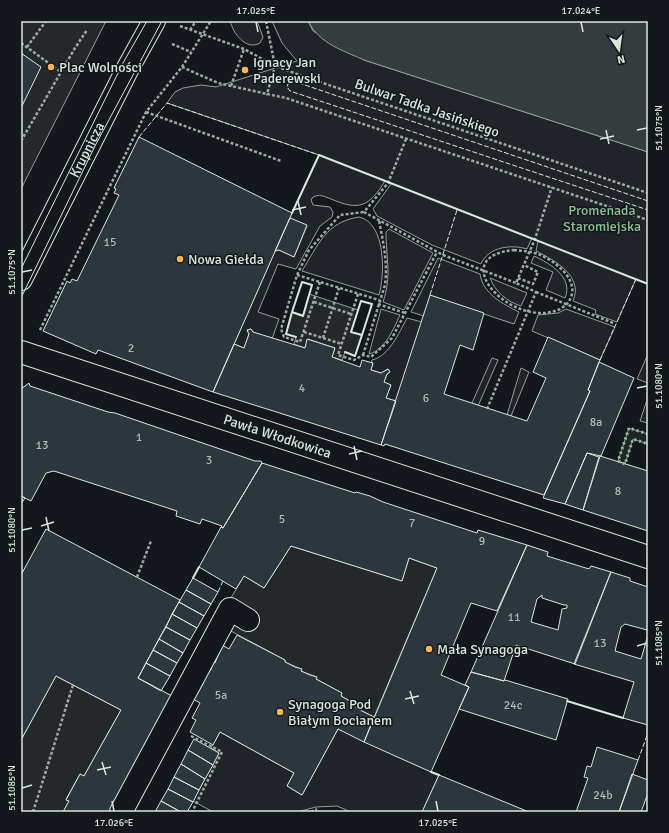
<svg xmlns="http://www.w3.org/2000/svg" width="669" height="833" font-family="Signika,sans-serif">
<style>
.green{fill:#202428;stroke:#939e99}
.parking{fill:#24282b;stroke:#939e99}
.water{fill:#363b3e;stroke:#939e99}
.building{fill:#2c363c;stroke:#d8e6dc;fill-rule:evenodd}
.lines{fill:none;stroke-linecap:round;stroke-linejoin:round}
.minor-casing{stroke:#d8e6dc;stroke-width:24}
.tertiary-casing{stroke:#d8e6dc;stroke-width:24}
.path{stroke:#9da8a2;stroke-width:2.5;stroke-dasharray:3 2;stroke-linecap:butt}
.minor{stroke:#14181c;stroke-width:22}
.tertiary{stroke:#14181c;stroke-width:22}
.tram{stroke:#d8e6dc;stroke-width:1}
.hedge{stroke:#8ac095;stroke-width:3;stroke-dasharray:2 3;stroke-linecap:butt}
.fence{stroke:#d8e6dc;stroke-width:1;stroke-dasharray:5 2;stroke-linecap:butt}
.wall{stroke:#d8e6dc;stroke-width:2}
.ticks{fill:none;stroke:#d8e6dc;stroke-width:1.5}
.poi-dot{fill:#ffb74d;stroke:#14181c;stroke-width:1.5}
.labels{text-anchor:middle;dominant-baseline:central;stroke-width:3;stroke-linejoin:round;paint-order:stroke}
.number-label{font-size:12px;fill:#adbab4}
.poi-label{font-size:14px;fill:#d8e6dc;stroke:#14181c;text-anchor:start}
.street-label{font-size:14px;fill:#d8e6dc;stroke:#14181c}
.park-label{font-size:14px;fill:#8ac095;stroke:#14181c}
.neatline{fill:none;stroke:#d8e6dc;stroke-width:1.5}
.ticks-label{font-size:10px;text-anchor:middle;fill:#d8e6dc}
</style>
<rect width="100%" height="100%" fill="#14181c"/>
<path class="green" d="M230,21H257L263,37L260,43C246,51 233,33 230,21Z
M272,21H308L313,31L364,60L648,152V284L636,279L617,322L595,314L596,310L573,301C584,276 554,260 536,251L538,241L532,238L527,249C511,244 488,247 481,264L432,245L377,216L373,209L391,184L385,181C369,207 359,211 331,199C324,196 319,194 313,197L311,200L313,205L330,207L333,212L332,217L320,226L296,269L278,264L258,312L279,319L272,339L253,332L251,329L247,330L249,334L244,348L234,344L275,251L279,250L294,257L307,226L290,218L319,155L167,103L175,92L183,88L201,85L216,87L297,61L282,43Z
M359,217C386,223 385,274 379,295L302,271C318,245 326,222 359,217Z
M389,229L433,253L404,310L383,302C392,276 386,258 386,232Z
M534,256C550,263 574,278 565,298L546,290L553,272L531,263Z
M438,258L480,274C483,294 503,304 519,312L514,324L430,296L424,316L411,312Z
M490,278L527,293L521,306C508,302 495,292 490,278Z
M381,309L400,315C394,328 385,350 369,354Z
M566,309L615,327L600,360L532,331L538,315L558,313Z
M407,318L422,322L396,401L386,398L391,385L384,382L387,374L390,372L388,369L381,373L371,370L373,363H371L372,360C389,356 399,333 407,318Z
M648,354V383L637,379Z
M492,358L498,360L478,406L472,403Z
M521,368L529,372L511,416L507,415Z
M648,397V423L640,421Z
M629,428L648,434V444L633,439L625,464L618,461Z
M338,729L439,775L422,812H351L337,806L316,807L297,812H213L193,801L219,753L211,748L220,732L294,773L287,786L302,795Z"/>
<path class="parking" d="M21,21H106L21,189Z
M309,294L358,310L351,332L362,335L355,356L345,352L342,360L332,357L335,348L308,339L305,348L294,344L296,337L286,334L292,312L303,315Z
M291,546L402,581L409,558L437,568L374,717L356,708L357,705L341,696L342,693L316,679L317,677L301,671V669L285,662V660L216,623L244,576L264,588Z
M56,676L121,710L84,776L80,774L66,799L69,801L63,812H21V740Z"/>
<path class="water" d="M308,21H648V152L364,60C342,50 320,44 308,21Z"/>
<path class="building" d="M21,53L41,67L21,108Z
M139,137L292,213L213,392L98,350L96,354L43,331L67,281L70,283L72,279L77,281L119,195L114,193L116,189L114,188Z
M290,218L307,225L294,257L279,250L275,251Z
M430,295L484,313L473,350L460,345L444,394L527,421L546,378L533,372L548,337L600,360L588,390L590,391L544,495L385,444L384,446L381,445Z
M251,329L253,332L305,348L307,339L335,348L332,357L360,367L362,360L373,363L371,370L381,373L388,369L390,372L387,374L384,382L391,385L386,398L396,401L381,445L213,392L234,344L244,348L249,334L247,330Z
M599,362L634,378L601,456L587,453L565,504L543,498L590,391L588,390Z
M29,383L30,386L108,412L115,413L255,461H261L262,463L223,528L221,527L222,526L202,519L200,524L176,516L177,511L54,471L46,473L31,501L21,496V389Z
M587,453L599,457L583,510L565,504Z
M600,456L648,471V531L583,510Z
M262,463L355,493L356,492L370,496L383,502L477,533L478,530L527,545L497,611L471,603L441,675L469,687L431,772L364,742L437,568L409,558L402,581L291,546L264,588L244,576L236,589L199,567L221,527L223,528Z
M21,496L25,498L21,504Z
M46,529L180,600L138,678L172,696L110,812H63L69,801L66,800L80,774L84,776L121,710L56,676L21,740V575Z
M527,545L548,552L547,556L589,569L591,566L611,572L575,664L516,645L504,681L471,672ZM542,595V598L564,605H567V608L562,609L558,630L531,622L537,599Z
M611,572L630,578V581L648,587V633L647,630L625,624L621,627L615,651L641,659L648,635V725L623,718L634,682L574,664Z
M193,578L218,592L211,604L186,590Z
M186,590L211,604L204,616L179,602Z
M179,602L204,616L197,628L172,614Z
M172,614L197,628L190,640L166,627Z
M166,627L190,640L183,653L159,639Z
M237,635L285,660V662L295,667L302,669L301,671L310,675L317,677L316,679L342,693L341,696L357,705L356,708L374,717L364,742L338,729L302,795L287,786L294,773L220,732L213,745L190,732L196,720L192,718L200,703L193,699L203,684L201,683L212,668L210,667L213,662L215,663L222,645L229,649Z
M159,639L183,653L177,663L153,650Z
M153,650L177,663L170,676L146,663Z
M146,663L170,676L161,691L138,678Z
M471,672L504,681L505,680L568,699L556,740L459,709L469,687L465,685Z
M194,739L219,753L213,765L188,750Z
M597,747L638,760L619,812H576L588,778L584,777L587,766L591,767Z
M188,750L213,765L205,779L181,764Z
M181,764L205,779L199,790L174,777Z
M632,774L648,780V793L644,804L641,812H619Z
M439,775L529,812H422Z
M174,777L199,790L193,802L168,789Z
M168,789L193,802L187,812H181L161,801Z
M161,801L181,812H155Z"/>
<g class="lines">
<g class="minor-casing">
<g id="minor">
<path id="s1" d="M21,352L648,557"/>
<path d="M121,812L230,609L248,620"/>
</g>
</g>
<g class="tertiary-casing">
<g id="tertiary">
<path id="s2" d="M21,279L128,68L154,21"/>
</g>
</g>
<path class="path" d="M266,21L275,66L267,94L286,98L648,220
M180,26L244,49L275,66L308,78L648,193
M190,30L196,21
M21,43L61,72
M172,44L191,52
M27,47L46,21
M182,67L211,21
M231,86L244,49
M146,112L281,161
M406,139L388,183L364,212L443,255L516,283
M21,141L75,48L87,30
M514,250C522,251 530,251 538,254C554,260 582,281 569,301C564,309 554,312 545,313C500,316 450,256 514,250Z
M297,275L379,300
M518,278L533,284L538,272L524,265
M320,282L300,342L284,337L281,329L297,275L309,250L340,215L364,212
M536,292L613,323
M358,294L338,355L354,360L363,355L371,357L392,338L437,252
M314,302L351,314
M378,304L405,313
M40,330L146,112L182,67L218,83L267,94
M304,332L342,344
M323,338L339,288
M363,355L385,285C388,262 383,242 379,220
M487,409L536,292L516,283L535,239L552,187
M137,577L151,541
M191,736L222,752L192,812
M33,812L73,685
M311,812L317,809"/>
<use href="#minor" class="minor"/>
<use href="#tertiary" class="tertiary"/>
<path class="tram" d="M21,269L123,63L147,21
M21,298L96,144L162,21"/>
<path class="hedge" d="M648,434L629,428L618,461L625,464L633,439L648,444"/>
<path class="fence" d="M139,137L167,103L319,155
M648,201L296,82L292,81L288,84L287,87L290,91L648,210
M430,295L457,210
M600,360L636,279
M218,592L223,581
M638,760L648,733"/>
<path class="wall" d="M292,213L319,155L648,284
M302,282L312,285L303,316L292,312Z
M361,301L372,304L362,335L351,332Z
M292,312L286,334L296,337
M345,352L355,356L362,335
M193,578L199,567
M567,701L623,718
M431,772L439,775"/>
</g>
<path class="ticks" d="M256,22L258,32M581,22L583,32M606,130L609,144M637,130L647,128M600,139L614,136M298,201L301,215M292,210L306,207M22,272L32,270M637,388L647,386M354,446L357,460M349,454L362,451M46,517L49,531M41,526L54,522M22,530L32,528M637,646L647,643M410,691L414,704M405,699L419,696M102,762L106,775M97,770L111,767M22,788L32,785M112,801L114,811M436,801L438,811"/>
<g class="poi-dot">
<circle cx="51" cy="67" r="4"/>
<circle cx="245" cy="70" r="4"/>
<circle cx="180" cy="259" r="4"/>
<circle cx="429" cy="649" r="4"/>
<circle cx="280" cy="712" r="4"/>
</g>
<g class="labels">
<g class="number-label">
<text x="110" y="242">15</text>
<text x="131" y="348">2</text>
<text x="302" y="388">4</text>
<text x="426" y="398">6</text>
<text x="596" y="422">8a</text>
<text x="139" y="437">1</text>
<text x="42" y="445">13</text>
<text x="209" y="460">3</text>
<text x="618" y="491">8</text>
<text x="282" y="519">5</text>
<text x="412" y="523">7</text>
<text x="482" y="541">9</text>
<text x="514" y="617">11</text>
<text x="600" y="643">13</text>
<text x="221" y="695">5a</text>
<text x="513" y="705">24c</text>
<text x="603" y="795">24b</text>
</g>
<g class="poi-label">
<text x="253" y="62">Ignacy Jan<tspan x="253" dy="16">Paderewski</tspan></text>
<text x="59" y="67">Plac Wolności</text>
<text x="188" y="259">Nowa Giełda</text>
<text x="437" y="649">Mała Synagoga</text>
<text x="288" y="704">Synagoga Pod<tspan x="288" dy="16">Białym Bocianem</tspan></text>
</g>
<g class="street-label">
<text transform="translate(427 108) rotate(19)">Bulwar Tadka Jasińskiego</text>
<text stroke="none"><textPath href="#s2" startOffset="145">Krupnicza</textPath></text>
<text stroke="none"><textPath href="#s1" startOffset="270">Pawła Włodkowica</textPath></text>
</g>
<g class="park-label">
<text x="602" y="210">Promenada<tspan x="602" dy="16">Staromiejska</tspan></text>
</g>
</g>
<rect width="669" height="833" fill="none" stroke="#14181c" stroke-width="44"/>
<g transform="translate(619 50) rotate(167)" stroke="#14181c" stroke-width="3" paint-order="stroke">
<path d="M0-3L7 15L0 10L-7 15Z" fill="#d8e6dc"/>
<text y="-6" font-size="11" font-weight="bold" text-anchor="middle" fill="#d8e6dc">N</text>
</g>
<rect x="22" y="22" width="625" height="789" class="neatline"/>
<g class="ticks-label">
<text x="256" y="14">17.025°E</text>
<text x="581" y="14">17.024°E</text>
<text transform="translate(658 128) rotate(-90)" y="4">51.1075°N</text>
<text transform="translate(11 272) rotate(-90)" y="4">51.1075°N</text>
<text transform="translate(658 386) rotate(-90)" y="4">51.1080°N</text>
<text transform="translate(11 530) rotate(-90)" y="4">51.1080°N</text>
<text transform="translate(658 643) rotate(-90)" y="4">51.1085°N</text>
<text transform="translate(11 788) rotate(-90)" y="4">51.1085°N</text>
<text x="114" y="826">17.026°E</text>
<text x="438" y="826">17.025°E</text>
</g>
</svg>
